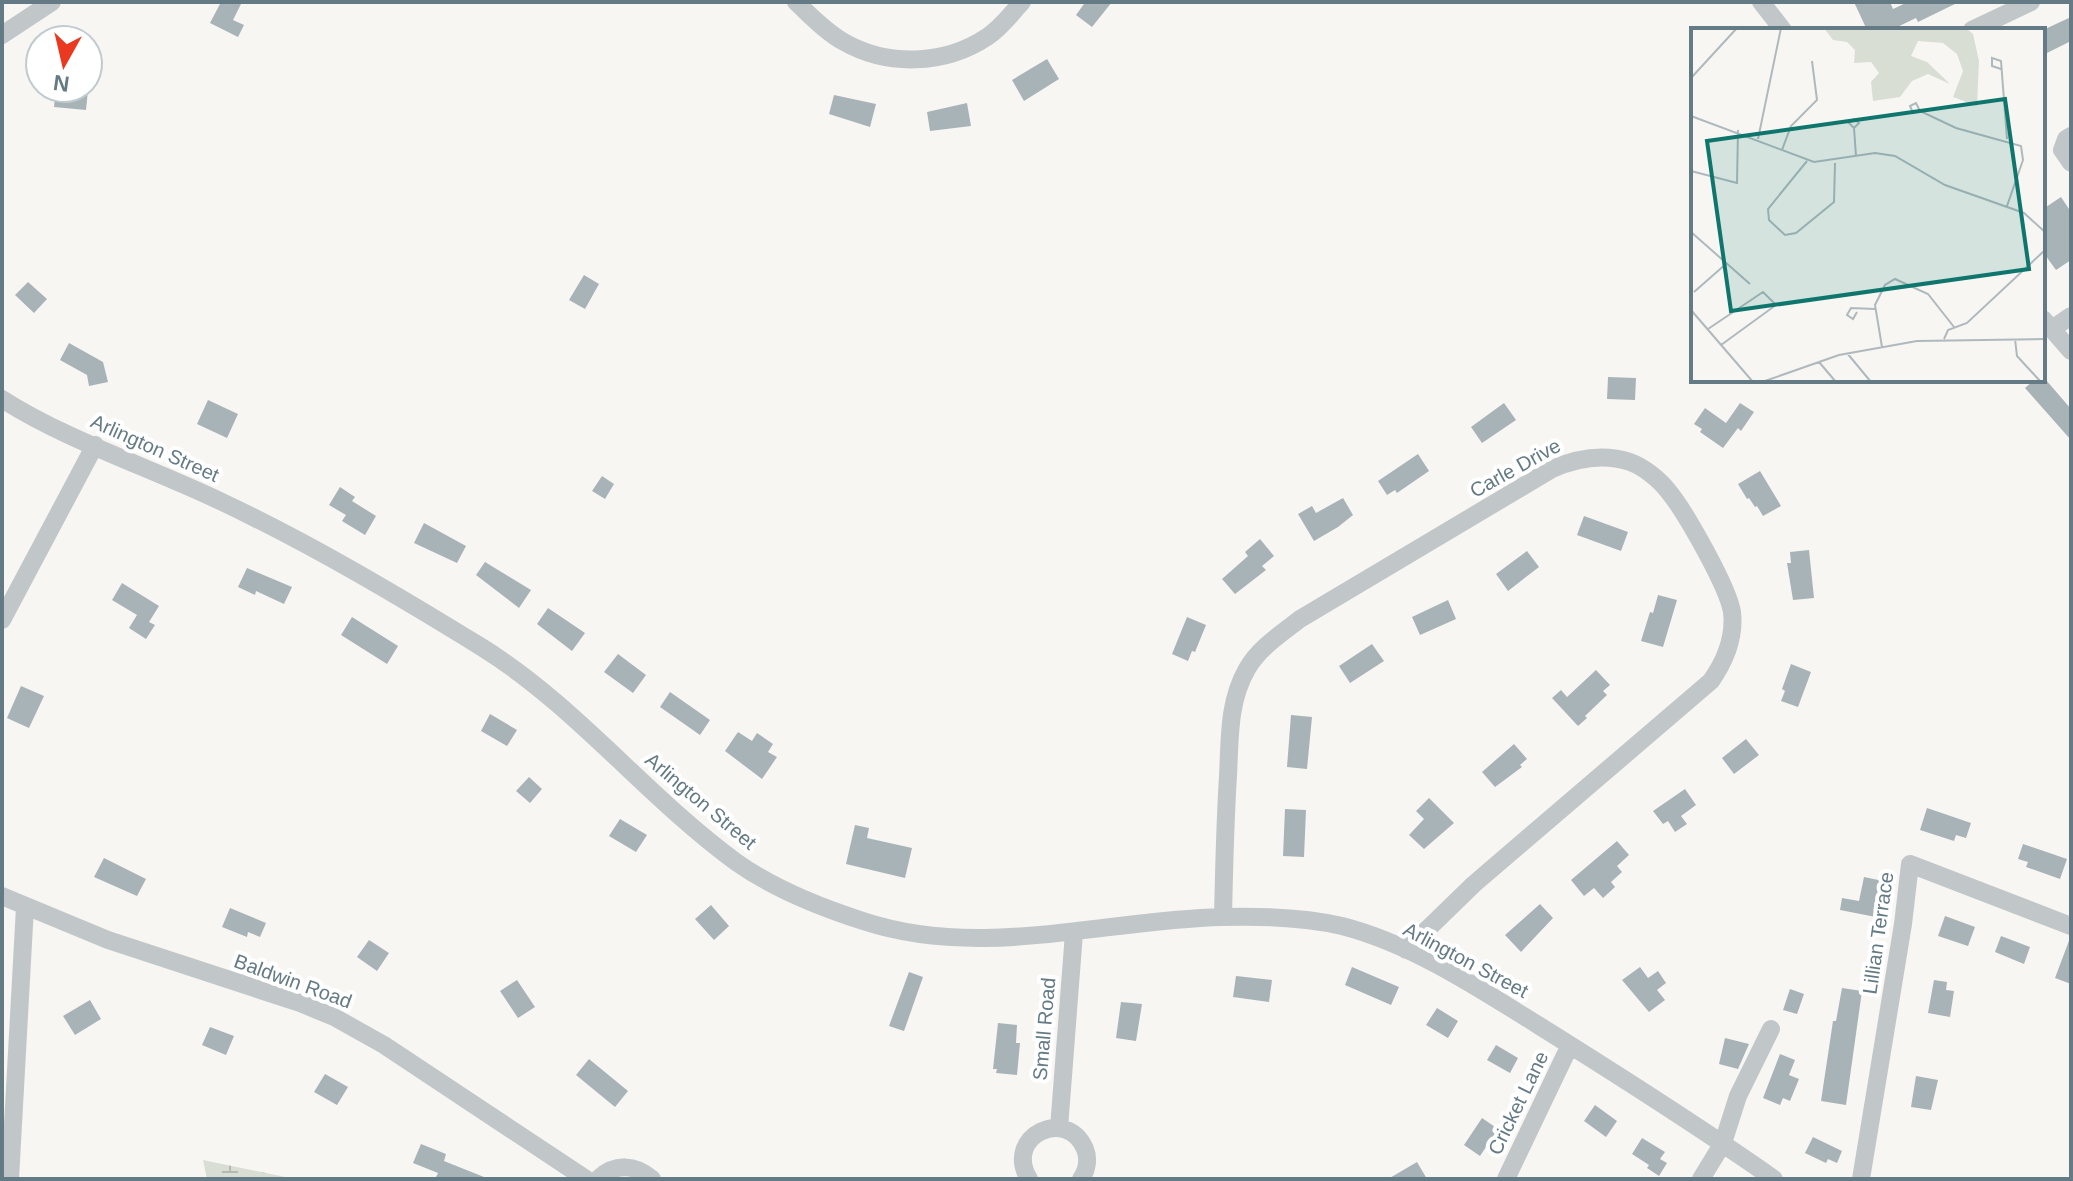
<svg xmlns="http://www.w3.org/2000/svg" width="2073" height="1181" font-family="Arial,sans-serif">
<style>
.wetland{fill:url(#wetland-marsh)}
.building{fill:#a8b3b7}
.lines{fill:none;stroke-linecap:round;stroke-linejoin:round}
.minor{stroke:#c1c7c9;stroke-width:18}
.labels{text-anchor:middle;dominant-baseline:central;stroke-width:8;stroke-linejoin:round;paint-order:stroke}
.street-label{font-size:20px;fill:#647a85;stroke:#fff}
.inset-road{fill:none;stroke:#afb9bd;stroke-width:2}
.view{fill:#0f766e;fill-opacity:0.15;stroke:#0f766e;stroke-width:4}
.inset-edge{fill:none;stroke:#647a85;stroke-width:4}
</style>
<defs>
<pattern id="wetland-marsh" width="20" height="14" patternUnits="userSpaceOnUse" patternTransform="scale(2)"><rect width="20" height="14" fill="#d9ded4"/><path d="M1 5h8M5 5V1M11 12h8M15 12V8" fill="none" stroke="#b4b9b2"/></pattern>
</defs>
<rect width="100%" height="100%" fill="#f7f6f3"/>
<path class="wetland" d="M203,1160L290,1178L291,1179H207Z"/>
<path class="building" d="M221,2H242L233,20L244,25L238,37L210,23Z
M1081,2H1112L1092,27L1076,15L1084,4Z
M1854,2H1890L1893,9L1908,2H1959L1918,22L1916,18L1891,30H1867Z
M2071,17V41L2043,55V30Z
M1047,59L1059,79L1024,101L1012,80Z
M56,88L88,90L86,110L54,107Z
M834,95L876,104L870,127L829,114Z
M967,103L971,126L930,131L927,112Z
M2061,197L2071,212V260L2056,270L2043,252V209Z
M584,275L599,284L585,309L569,300Z
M28,282L47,299L34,313L15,295Z
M69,343L103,362L108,382L89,386L87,375L60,360Z
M1608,377L1636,378L1635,400L1607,399Z
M2034,380H2046L2071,409V440L2025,388Z
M208,400L238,414L227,438L197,424Z
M1504,403L1516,420L1482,443L1471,427Z
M1740,403L1754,412L1741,431L1738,428L1723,448L1700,432L1702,429L1694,424L1705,408L1726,423Z
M1418,454L1429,471L1397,493L1395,490L1387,495L1378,481Z
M1760,471L1781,506L1763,516L1757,506L1755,507L1749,498L1747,499L1738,484Z
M602,476L614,484L605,499L592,491Z
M340,487L355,497L352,501L376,516L365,535L342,521L346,515L329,505Z
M1343,498L1353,515L1338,527L1314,541L1298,514L1312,506L1316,513Z
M1584,516L1628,532L1621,551L1577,535Z
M424,523L466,546L457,563L414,543Z
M1260,539L1274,556L1262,566L1266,570L1235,594L1222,579L1248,556L1245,552Z
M1809,550L1814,598L1793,600L1787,563H1791L1790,552Z
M1527,551L1539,567L1508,591L1496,574Z
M485,562L531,590L519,608L476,575Z
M247,568L292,587L284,604L256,591L255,595L238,587Z
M122,583L159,606L149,622L155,625L146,639L129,628L137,615L112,600Z
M1658,595L1677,600L1663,647L1641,641L1650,612L1653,613Z
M1448,600L1456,619L1420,635L1412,617Z
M548,608L585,633L572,651L537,624Z
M352,617L398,646L387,664L341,635Z
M1187,617L1206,625L1195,652L1192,651L1188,661L1172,654Z
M1372,644L1384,661L1350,683L1339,666Z
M618,654L646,675L633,693L604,672Z
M1791,664L1811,672L1798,707L1781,701L1785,691L1782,689Z
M1596,670L1610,685L1603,691L1607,695L1585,716L1587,718L1578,726L1552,698L1561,690L1567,697Z
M21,686L44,696L29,728L7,718Z
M670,692L710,720L700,735L660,707Z
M490,714L517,730L507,746L481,731Z
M1291,715L1312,717L1307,769L1287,767Z
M738,732L752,741L757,733L773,744L768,752L777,757L762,779L725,751Z
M1746,739L1759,755L1734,774L1722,758Z
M1514,744L1527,759L1520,765L1522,767L1495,787L1482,772Z
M529,777L542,789L530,803L516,791Z
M1685,789L1696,805L1681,816L1687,824L1675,832L1668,821L1663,824L1653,811Z
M1429,798L1454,823L1424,849L1409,835L1424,819L1416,811Z
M1927,808L1971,823L1966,838L1956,835L1954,841L1920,830Z
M1285,809L1306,810L1304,857L1283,856Z
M620,819L647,835L636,852L609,836Z
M855,825L869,828L867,838L912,848L905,878L846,864Z
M1617,841L1629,855L1617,866L1622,872L1611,882L1615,887L1603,898L1594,888L1584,896L1571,880Z
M2023,844L2067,859L2060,879L2026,867L2028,862L2018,859Z
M104,858L146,879L137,896L94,877Z
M1864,877L1888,882L1881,918L1840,910L1842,898L1859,901Z
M1540,904L1553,918L1521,952L1505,935Z
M711,905L729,926L714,940L695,919Z
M230,908L266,923L260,937L248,932L247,937L222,927Z
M1945,916L1975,927L1968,946L1938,936Z
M2001,936L2030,947L2024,964L1995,952Z
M2070,938H2071V984L2055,978Z
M369,940L389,953L377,971L357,957Z
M1352,967L1399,987L1391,1005L1345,985Z
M1640,967L1648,978L1658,971L1666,983L1657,990L1665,1000L1649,1012L1622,980Z
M909,972L923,977L904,1031L889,1026Z
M1236,976L1272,980L1269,1002L1233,997Z
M517,980L535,1007L518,1018L500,991Z
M1934,980L1947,982L1946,990L1954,991L1950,1017L1928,1013Z
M1842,988L1862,991L1846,1105L1821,1101L1833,1021H1836Z
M1790,989L1804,994L1797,1014L1783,1010Z
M90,1000L101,1019L75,1035L63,1016Z
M1121,1002L1142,1004L1136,1041L1116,1038Z
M1437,1008L1458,1021L1448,1038L1426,1025Z
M998,1023L1017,1025L1016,1043H1020L1017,1075L996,1073L997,1069H993Z
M210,1027L234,1036L226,1055L202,1045Z
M1725,1038L1749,1044L1738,1069L1719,1064Z
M1496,1045L1518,1058L1510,1073L1487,1060Z
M1780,1054L1795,1060L1789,1075L1799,1079L1790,1101L1783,1098L1780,1105L1763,1098Z
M589,1059L628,1091L615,1107L576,1075Z
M325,1074L348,1087L337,1105L314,1092Z
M1916,1076L1938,1080L1931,1110L1911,1107Z
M1595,1105L1617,1121L1606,1137L1584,1121Z
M1482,1118L1498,1129L1480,1156L1464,1145Z
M1813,1137L1842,1151L1837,1163L1828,1159L1826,1163L1805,1153Z
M1642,1138L1665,1152L1660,1159L1667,1163L1659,1176L1647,1168L1649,1165L1632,1154Z
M421,1144L446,1154L444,1161L489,1179H435L438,1173L413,1163Z
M1417,1162L1427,1179H1388Z"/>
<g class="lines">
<path class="minor" d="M796,2C811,16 826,32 844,42C888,67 945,65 987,37C1001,28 1011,14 1022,2
M1761,2L1783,30
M1972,30L2031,2
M2,35L52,2
M2071,136L2066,139L2062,150L2071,163
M2043,319L2071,351
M2052,329L2071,316
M2,399C66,440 151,468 220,501C311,544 397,595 483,648C577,707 647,797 736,862C774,889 819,907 863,921C981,960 1102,920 1222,917C1261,916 1303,917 1342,926C1412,944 1477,987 1538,1025C1618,1075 1697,1125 1774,1179
M2,620L95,445
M2,896L108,940L300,1003L334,1017L384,1045L586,1179
M1223,917C1224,870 1225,823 1228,776C1230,739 1228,702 1247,669C1259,648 1281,634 1300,619L1552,469C1577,458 1603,453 1630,462C1644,467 1660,480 1669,492C1686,513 1728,587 1732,612C1735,638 1725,661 1711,681L1474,884L1406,950
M1059,1128L1074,933
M10,1179L25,907
M598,1179C615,1163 635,1164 652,1179
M1029,1179C1003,1136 1067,1106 1085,1149C1089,1159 1087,1170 1081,1179
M1506,1179L1570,1045
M1701,1179L1723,1143L1738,1096L1771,1029
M1861,1179L1903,924L1910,864L2071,926"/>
</g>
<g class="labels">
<g class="street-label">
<text transform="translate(155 448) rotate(24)">Arlington Street</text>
<text transform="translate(1515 468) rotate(-29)">Carle Drive</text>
<text transform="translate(701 801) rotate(40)">Arlington Street</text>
<text transform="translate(1878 933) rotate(-82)">Lillian Terrace</text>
<text transform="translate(1466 960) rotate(28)">Arlington Street</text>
<text transform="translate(293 981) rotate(20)">Baldwin Road</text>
<text transform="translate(1044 1029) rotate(-85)">Small Road</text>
<text transform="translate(1518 1103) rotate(-64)">Cricket Lane</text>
</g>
</g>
<g transform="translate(1691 28)">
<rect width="354" height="354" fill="#f7f6f3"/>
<path d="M133,0H275L282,6L288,33L286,78L262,69L272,43L266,26L252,15L227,13L220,28L236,34L259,56L237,46L221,53L209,69L182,73L180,54L188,45L180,34L163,35L164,22L156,14L142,12Z" fill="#d9ded4"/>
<path class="inset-road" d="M310,41L301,38V30L310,33L316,111M0,50L46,0M229,83L222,85L219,78L225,75L229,83L265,100L330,118L332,132L316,178M0,88L123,134L184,125L204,128L254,157L333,185L354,204M163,100L158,95L163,91L168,95L163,100L165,128M67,111L90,0M91,122L100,98L126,72L121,33M116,133L77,181L78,192L94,207L105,205L143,174L144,135M0,143L46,155L47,102M0,204L59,256M3,264L36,235M0,282L62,354M166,284L162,291L156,287L160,280L184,281M17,301L72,264L85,277L30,317M253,311L257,302L276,295L354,222M324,311L326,328L350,354M191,319L184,277L194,257L204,251L237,266L263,299M156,325L180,354M128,334L145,354M71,354L148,327L226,313L354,311"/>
<path class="view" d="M314,71L338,241L40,283L16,113Z"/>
<rect width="354" height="354" class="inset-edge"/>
</g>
<rect width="2073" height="1181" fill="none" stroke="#647a85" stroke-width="8"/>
<g transform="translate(64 64) rotate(188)"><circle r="38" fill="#ffffff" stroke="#c1cace" stroke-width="2"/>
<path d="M0-6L14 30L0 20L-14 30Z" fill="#ea3920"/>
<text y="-12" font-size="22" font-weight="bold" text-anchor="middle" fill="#647a85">N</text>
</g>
</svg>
